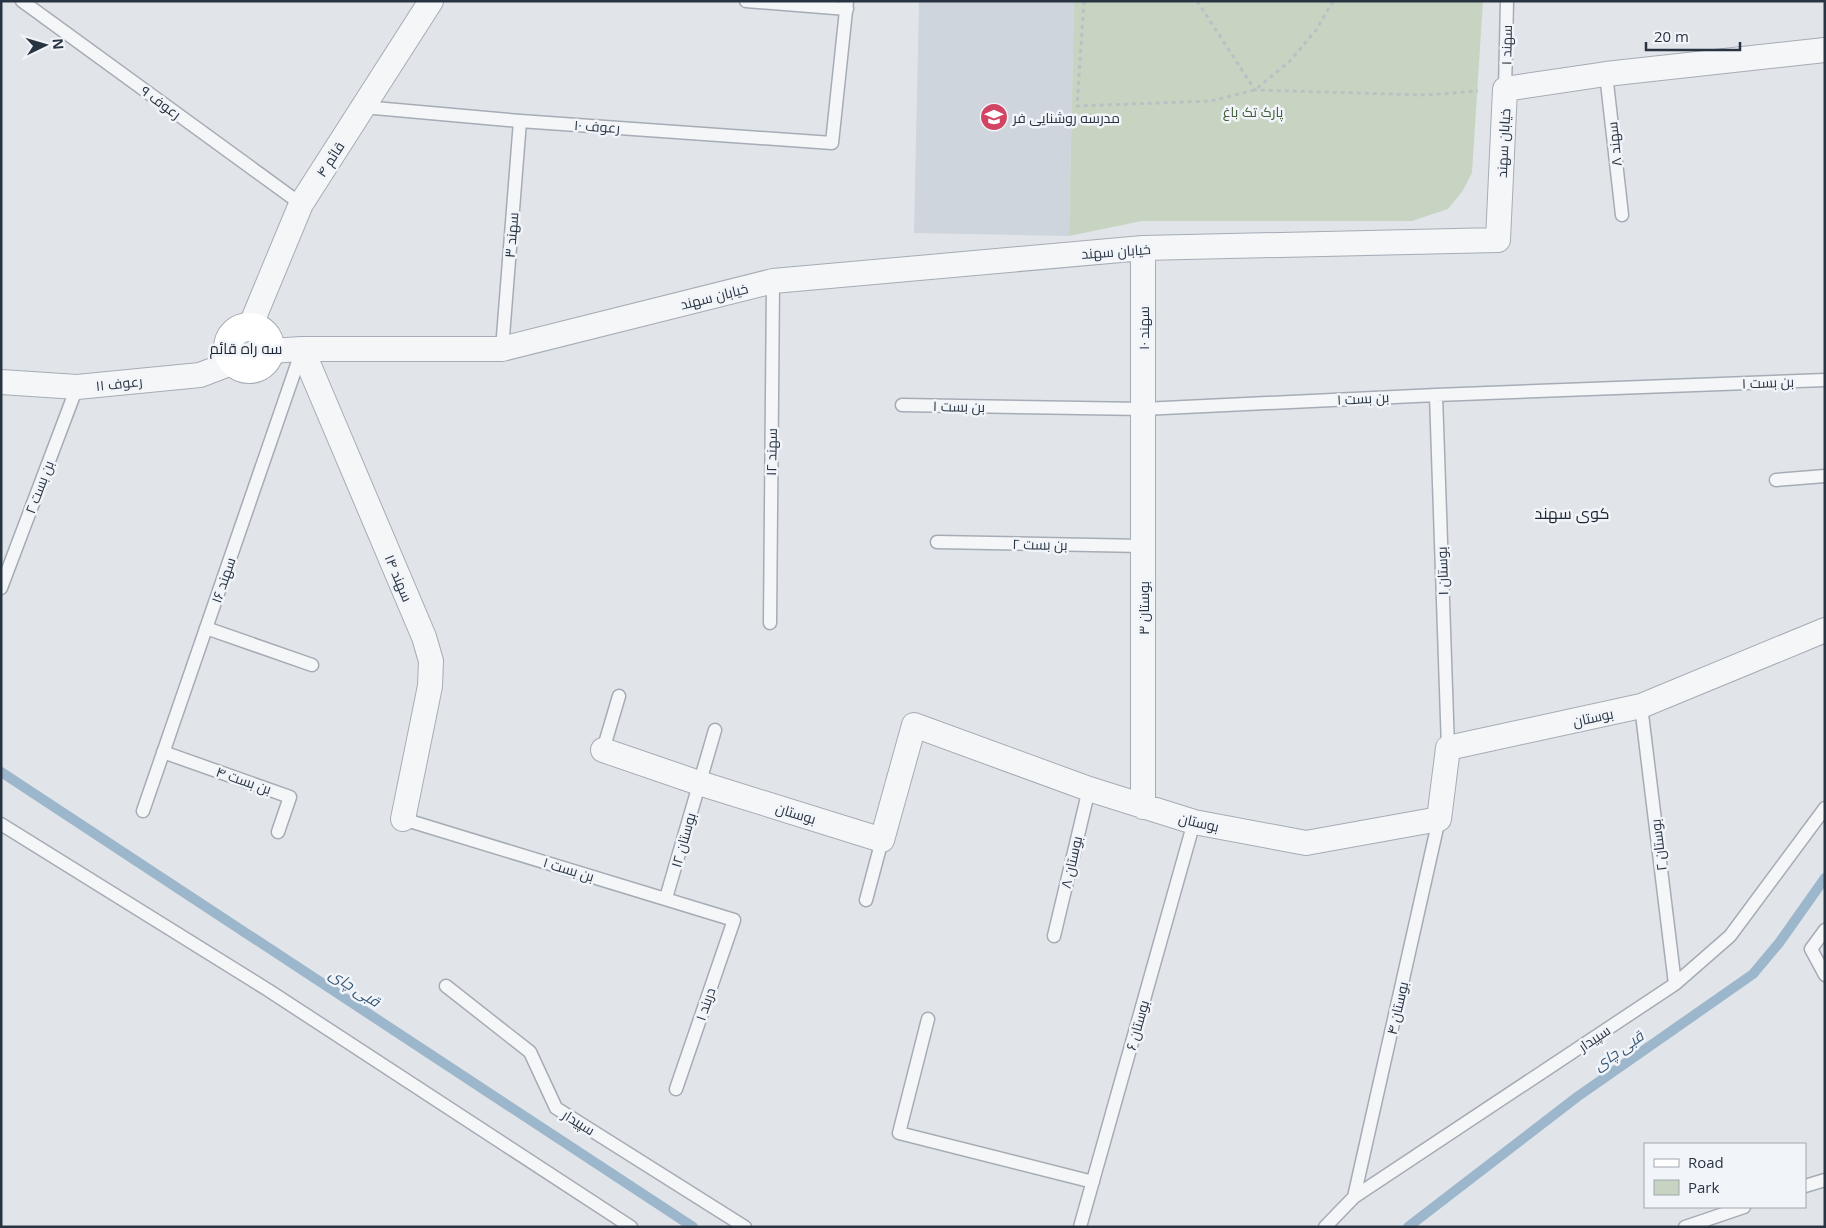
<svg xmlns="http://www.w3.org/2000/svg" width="1826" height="1228" font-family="'Open Sans',Cairo,sans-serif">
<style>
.built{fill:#cfd5dc}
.green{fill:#c8d4c2}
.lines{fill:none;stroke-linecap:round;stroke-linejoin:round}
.stream{stroke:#9cb6cb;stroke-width:10}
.lane-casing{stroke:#a6acb5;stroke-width:15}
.street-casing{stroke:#a6acb5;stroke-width:26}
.secondary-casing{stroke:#a6acb5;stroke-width:30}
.path{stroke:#bbc0c5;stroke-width:3;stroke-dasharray:4 4;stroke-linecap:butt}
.lane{stroke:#f4f6f8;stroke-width:12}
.street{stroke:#f4f6f8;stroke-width:24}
.secondary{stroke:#fff;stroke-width:28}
.labels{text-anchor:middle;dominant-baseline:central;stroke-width:5;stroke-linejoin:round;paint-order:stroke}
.street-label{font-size:14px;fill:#293443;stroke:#f1f4f8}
.park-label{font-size:14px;fill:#405f36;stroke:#f1f4f8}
.poi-label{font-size:14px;fill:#293443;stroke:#f1f4f8;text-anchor:start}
.neighbourhood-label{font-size:15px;fill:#1b2533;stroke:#f1f4f8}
.water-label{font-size:15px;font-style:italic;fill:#325678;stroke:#f1f4f8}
.quarter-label{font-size:16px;fill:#1b2533;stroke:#f1f4f8}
</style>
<rect width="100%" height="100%" fill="#e1e5ea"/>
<path class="built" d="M919,1H1074L1069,236L914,233Z"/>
<path class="green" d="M1060,1H1483L1472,173L1462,192L1448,209L1412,221H1142L1069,236L1074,2Z"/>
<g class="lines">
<path class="stream" d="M1,772L693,1227
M1408,1227L1577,1097L1753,974L1779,943L1825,878"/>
<g class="lane-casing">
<path id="lane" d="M22,1L301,204
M746,1L847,9
M1606,74L1622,215
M1505,89L1507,1
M363,107L520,121L832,143L847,1
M502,349L520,121
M1436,395L1448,748
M902,405L1143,409L1436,395L1825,380
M1776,480L1825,476
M937,542L1143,546
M1,588L77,387
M770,623L773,281
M206,628L312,665
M1641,706L1675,984
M603,750L619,696
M163,752L290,797L278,832
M143,811L302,350
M403,819L734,920L676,1089
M1,824L268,990L631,1227
M666,898L715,730
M866,900L882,840
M1825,930L1811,949L1825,975
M1054,936L1089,789
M446,986L530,1052L556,1108L745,1227
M928,1019L899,1133L1093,1182
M1805,1186L1825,1180
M1354,1197L1439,819
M1080,1227L1194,822
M1325,1227L1354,1197L1675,984L1730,936L1825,808
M1685,1227L1744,1207"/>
</g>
<g class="street-casing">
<path id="street" d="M1143,248V807
M250,327L301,204L431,1
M302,349L424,637L431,661L430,686L403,819
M270,351L302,349H502L773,281L1143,248L1498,240L1505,89L1606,74L1825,50
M1,382L77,387L200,375L234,362
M603,750L699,783L882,840L914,725L1089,789L1194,822L1306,843L1439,819L1448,748L1641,706L1825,630"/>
</g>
<g class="secondary-casing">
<path id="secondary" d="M228 348a21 21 0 1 1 42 0a21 21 0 1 1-42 0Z"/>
</g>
<path class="path" d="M1084,1L1077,106L1211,101L1255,90L1290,61L1316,30L1333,1
M1197,1L1255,90L1426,95L1478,91"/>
<use href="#lane" class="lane"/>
<use href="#street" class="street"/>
<use href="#secondary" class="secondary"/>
</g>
<defs>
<g id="school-disc" transform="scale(1.4375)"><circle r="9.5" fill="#d24463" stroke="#f1f4f8"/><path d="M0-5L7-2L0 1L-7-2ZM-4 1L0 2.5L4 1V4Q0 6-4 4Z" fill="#fff"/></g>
</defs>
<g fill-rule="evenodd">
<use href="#school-disc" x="994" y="117"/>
</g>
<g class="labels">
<g class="street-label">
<text transform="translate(1506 45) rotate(-89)">سهند ۱</text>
<text transform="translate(161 102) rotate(36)">رعوف ۹</text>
<text transform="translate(597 126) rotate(4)">رعوف ۱۰</text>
<text transform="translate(1503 143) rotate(-87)">خیابان سهند</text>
<text transform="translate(1614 144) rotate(-96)">سهند ۸</text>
<text transform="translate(330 159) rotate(-57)">قائم ۴</text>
<text transform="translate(511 235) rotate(-85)">سهند ۳</text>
<text transform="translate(1116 251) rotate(-4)">خیابان سهند</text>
<text transform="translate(714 296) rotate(-14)">خیابان سهند</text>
<text transform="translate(1143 328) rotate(-90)">سهند ۱۰</text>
<text transform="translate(1768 382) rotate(-2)">بن بست ۱</text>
<text transform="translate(119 383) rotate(-6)">رعوف ۱۱</text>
<text transform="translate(1363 398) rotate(-3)">بن بست ۱</text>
<text transform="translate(959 406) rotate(1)">بن بست ۱</text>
<text transform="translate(771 452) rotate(-89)">سهند ۱۲</text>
<text transform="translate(39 487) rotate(-69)">بن بست ۲</text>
<text transform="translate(1040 544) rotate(1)">بن بست ۲</text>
<text transform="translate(1442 571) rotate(-92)">بوستان ۱</text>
<text transform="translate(399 578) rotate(67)">سهند ۱۴</text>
<text transform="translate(223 580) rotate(-71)">سهند ۱۶</text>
<text transform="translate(1143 608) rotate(-90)">بوستان ۳</text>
<text transform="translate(1593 717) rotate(-12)">بوستان</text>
<text transform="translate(244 780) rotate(19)">بن بست ۴</text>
<text transform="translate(796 813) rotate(17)">بوستان</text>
<text transform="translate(1199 822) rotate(13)">بوستان</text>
<text transform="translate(683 840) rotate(-74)">بوستان ۱۲</text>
<text transform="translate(1658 845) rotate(-97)">بوستان ۲</text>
<text transform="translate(1071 862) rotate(-77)">بوستان ۸</text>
<text transform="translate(569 869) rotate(17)">بن بست ۱</text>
<text transform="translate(705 1004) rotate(-71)">دربند ۱</text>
<text transform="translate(1397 1008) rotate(-77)">بوستان ۴</text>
<text transform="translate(1137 1025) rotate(-74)">بوستان ۶</text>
<text transform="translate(1594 1038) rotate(-34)">سپیدار</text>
<text transform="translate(579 1122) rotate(32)">سپیدار</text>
</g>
<g class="park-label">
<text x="1253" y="111">پارک تک باغ</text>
</g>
<g class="poi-label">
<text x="1013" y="117">مدرسه روشنایی فر</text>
</g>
<g class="neighbourhood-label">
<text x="246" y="348">سه راه قائم</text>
</g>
<g class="water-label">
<text transform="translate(355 987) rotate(33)">قبی چای</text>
<text transform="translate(1618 1050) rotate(-35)">قبی چای</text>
</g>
<g class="quarter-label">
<text x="1572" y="513">کوی سهند</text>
</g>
</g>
<rect width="1826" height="1228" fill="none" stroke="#293443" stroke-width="5"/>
<rect x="1644" y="1143" width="162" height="65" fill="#f1f4f8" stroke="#a1a7b0"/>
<rect x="1654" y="1159" width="25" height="8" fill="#ffffff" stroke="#a1a7b0"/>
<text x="1688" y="1168" font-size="15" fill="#293443">Road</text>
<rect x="1654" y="1180" width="25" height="15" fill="#c8d4c2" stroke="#a1a7b0"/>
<text x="1688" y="1193" font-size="15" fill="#293443">Park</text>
<g transform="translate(45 45) rotate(85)" stroke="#f1f4f8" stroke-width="4" paint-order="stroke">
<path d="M0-4L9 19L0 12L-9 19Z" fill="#293443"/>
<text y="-8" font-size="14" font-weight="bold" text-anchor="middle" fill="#293443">N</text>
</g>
<path d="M1646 42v8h94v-8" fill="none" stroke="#293443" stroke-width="2.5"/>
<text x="1654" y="42" font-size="15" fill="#293443" stroke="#f1f4f8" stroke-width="4" paint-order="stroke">20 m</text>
</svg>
